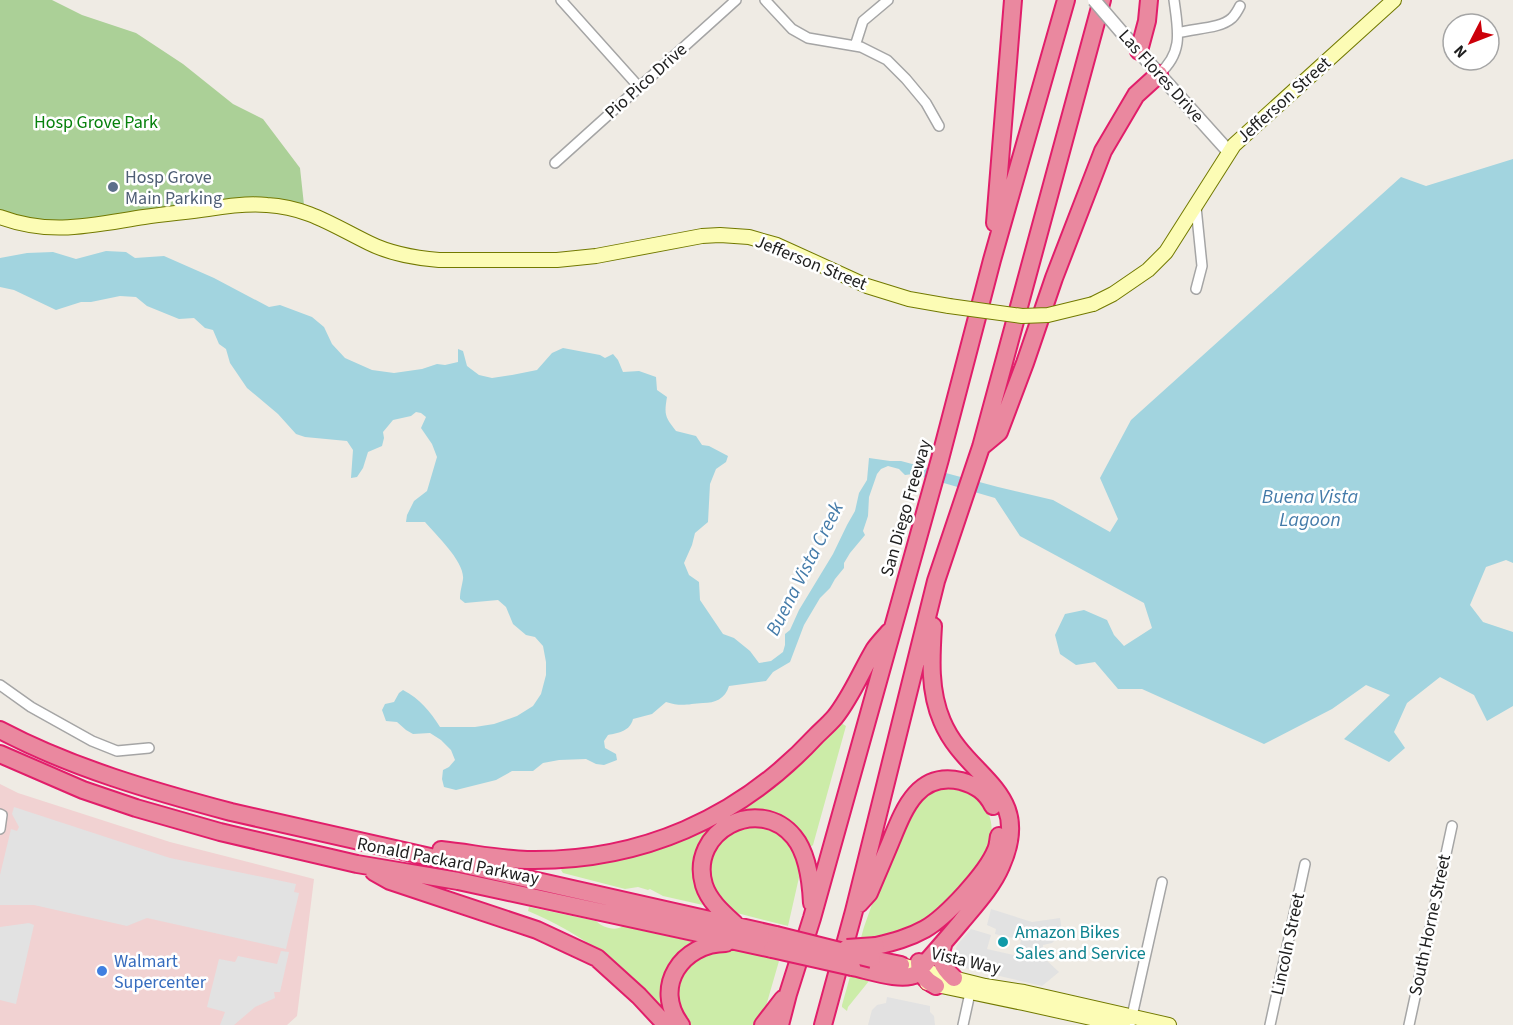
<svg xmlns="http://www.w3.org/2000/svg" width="1513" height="1025" font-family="'Source Sans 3',sans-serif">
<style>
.commercial{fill:#f1d2d2}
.grass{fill:#cceca8}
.forest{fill:#abd097}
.parking{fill:#e2e2e2}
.water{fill:#a2d4df}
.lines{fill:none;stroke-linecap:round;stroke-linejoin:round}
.minor-casing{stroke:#a5a5a5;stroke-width:12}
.tertiary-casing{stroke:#a5a5a5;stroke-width:15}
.secondary-casing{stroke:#727901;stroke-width:16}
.motorway-casing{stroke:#e11e6a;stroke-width:20}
.minor{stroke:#fff;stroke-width:9}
.tertiary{stroke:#fff;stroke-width:12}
.secondary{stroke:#fcfcb5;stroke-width:14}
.motorway{stroke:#ea889f;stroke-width:16}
.tertiary-bridge-casing{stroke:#a5a5a5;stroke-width:15;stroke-linecap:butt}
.secondary-bridge-casing{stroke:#727901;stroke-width:16;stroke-linecap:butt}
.motorway-bridge-casing{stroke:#e11e6a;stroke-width:20;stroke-linecap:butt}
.tertiary-bridge{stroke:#fff;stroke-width:12}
.secondary-bridge{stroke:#fcfcb5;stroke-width:14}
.motorway-bridge{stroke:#ea889f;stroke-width:16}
.service-dot{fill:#5c6f8a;stroke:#fff;stroke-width:2}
.culture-dot{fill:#0f9aa8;stroke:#fff;stroke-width:2}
.shop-dot{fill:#3f7fe0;stroke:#fff;stroke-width:2}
.labels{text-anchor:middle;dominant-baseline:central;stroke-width:5;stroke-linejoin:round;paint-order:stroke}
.street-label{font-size:18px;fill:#1e1e1e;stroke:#fff}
.park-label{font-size:18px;fill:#07810c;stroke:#fff}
.service-label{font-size:18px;fill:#4e5e75;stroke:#fff;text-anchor:start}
.culture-label{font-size:18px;fill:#0d838f;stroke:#fff;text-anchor:start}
.shop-label{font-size:18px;fill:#366cbe;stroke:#fff;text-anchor:start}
.water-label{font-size:20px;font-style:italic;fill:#447ba9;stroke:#fff}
</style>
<rect width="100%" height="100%" fill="#efebe4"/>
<path class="commercial" d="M0,784L18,793L170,842L314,879L297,1016L287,1025H0Z"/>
<path class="grass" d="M838,721L846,726L813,845L808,849L799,836L738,815L697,871L703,905L663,896L650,889L648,890L638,887L625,889L563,873L561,870L565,865L589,863L768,790L793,769Z
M942,788C956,787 971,791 980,801C1007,831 981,862 961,886C948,901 935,916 917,925C905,931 890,935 877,937L863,979L869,981L848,1007L847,1011L842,1007V1005L864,927L876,893L914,807L929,793Z
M755,822L785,834L800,863V873L788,926L733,912L714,894L708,864L720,838Z
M529,907L596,921C602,927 615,932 623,926L694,942L667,1007L661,1009C624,966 581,933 528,911Z
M718,948L740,950L779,961L764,1013L756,1025H687L675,996L685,966Z"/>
<path class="forest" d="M0,0H52L82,15L136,33L183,64L233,104L263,119L300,168L304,205L268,199L76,223H39L0,213Z"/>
<path class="parking" d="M14,807L170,858L296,884L294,892L299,893L286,949L147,918L127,926L34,905H0V875L11,829L17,831L19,827L12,814Z
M991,909L1032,922L1060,918L1062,933L1052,943L1043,945L1042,956L1059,972L1042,986L961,967L957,964L953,960L957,945L971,929L991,935L987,949L1018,956L1021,940L995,934L996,929L987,925Z
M29,923L34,925L16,1004L0,1000V927Z
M281,951L289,952L280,992H274L275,998L255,1007L234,1025H220L225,1012L207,1007L219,959L235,962L238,956L277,964Z
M887,997L930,1006V1012L934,1016L935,1025H868L872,1010L877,1005L886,1003Z"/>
<path class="water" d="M1513,159V563L1506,560L1486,567L1470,605L1483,622L1513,632V706L1487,721L1474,695L1440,677L1407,703L1394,732L1405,748L1389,762L1344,739L1390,695L1366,685L1332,709L1264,744L1142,689H1118L1095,662L1076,665L1060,654L1055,635L1065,614L1084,610L1107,620L1114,635L1124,646L1152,628L1144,603L1020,536L995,498L913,474L905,475L899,469L888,466L881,469L877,474L869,497L868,516L863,531L865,535L850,553L844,563V568L835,579L830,588L820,598L804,625L790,662L773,672L766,681L729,686C725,699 715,703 703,703C688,704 681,707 666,702L652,714L633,719C630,731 619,733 608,735L604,741L605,748L616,754L617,760L604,765L596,764L586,759L559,760L543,763L533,771H512L496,780L456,790L444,787L442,779L443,770L449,767L455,760L451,750L441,740L430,733L413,734L406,730L397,722L386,721L382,710L385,704L394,702L399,693L403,690C420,699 430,711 440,727H475L494,724L517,716L533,706L541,694L546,675V662L543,646L535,637L526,635L513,624L506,607L498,600L465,603L460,599C460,591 462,586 463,579C465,562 436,535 425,522H406L407,515L414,501L427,491L437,457L432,444L421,428L426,417L421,413L416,412L411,416L393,420L383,432L384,438L382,446L368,452L363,468L357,477L351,478L353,450L347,441L305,437L296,434L278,414L247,388L230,363L226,349L219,344L213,330L205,328L194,318L179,319L147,306L136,297L120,296L91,302H81L56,310L14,290L0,287V258L27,253L53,252L76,259L106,251L126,252L135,258L164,256L214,278L269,307L280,305L312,317L324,327L332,344L345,358L372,370L394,373L422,369L437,364L445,365L458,362V349L463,351L467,366L479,375L492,378L512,375L537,370L552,353L563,348L600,355L605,358L613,354L618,360L623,372L639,371L656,377L657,390L667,397C664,415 665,417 676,431L696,436L702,445L709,446L728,456L726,462L716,469L710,484L708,522L695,533L692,545L684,563L689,575L699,582L700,600L723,634L734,638L750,651L759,663L771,661L783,652L785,645V634L790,630L799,610L833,554L847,525L855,511L859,493L867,480L869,458L890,461H901L998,487L1053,500L1110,532L1118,519L1100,478L1131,420L1401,177L1426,186Z"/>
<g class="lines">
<g class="minor-casing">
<path id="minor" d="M561,0L639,87
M765,0L792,29L808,38L861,47L887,60L906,79L926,103L939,126
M1178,33C1194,28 1220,29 1232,18C1235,15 1238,10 1240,6
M855,46L863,21L888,0
M1159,74C1184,52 1178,30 1174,0
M555,163L736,0
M1196,289L1202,266L1196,207
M0,685L31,707L92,741L117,751L149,748
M0,814L2,815L0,829
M963,1025L970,993
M1130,1025L1162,882
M1270,1025L1305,864
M1409,1025L1452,826"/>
</g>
<g class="tertiary-casing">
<path id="tertiary" d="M1124,35L1229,152"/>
</g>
<g class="secondary-casing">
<path id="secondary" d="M0,217C51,236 92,225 144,217C165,214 186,212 208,209C227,206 247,203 267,205C307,207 334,226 369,243C391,254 415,258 439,260H557L596,256L702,236L720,235L749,237L777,245L867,286L909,299L949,306
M1093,304L1113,294L1148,270L1166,252L1234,145L1394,0
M901,965L985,986L1024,992L1169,1025
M927,983L1023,1003L1123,1025"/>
</g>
<g class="motorway-casing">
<path id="motorway" d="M1139,51L1147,21L1149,0
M995,223L1013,0
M981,447L999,432L1025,363L1054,278L1103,151L1136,95L1159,74
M0,730C72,768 152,791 231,812L776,935
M0,754L83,790L136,808L220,832L357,864L458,881L772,949
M441,850C470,853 498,859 527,860C640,862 739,819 816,736C822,730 829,724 835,717C851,697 861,672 874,650C878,644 884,638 889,632
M374,872L390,881L537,930L597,958L639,996L666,1025
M859,904L869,893C876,876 884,858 891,841C904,809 918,771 961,781C976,785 986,792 993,806
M735,924C723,913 709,901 704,885C688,831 759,794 794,837C808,854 811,882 812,903
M944,942C938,959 941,966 954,978
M876,946C893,942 909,938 925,929C946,917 987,873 996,850C998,846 998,841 999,836
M872,959L901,965
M919,962C919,973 926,981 936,986
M852,967C868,970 902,982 916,974C931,957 946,940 961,922C975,905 992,887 1001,866C1035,790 966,779 942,721C929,691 931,658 933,626
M681,1025C652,987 682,943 726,943
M763,1025L783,999
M780,1025L788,994L812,918L940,459L992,260L1066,0
M823,1025L854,911L936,581L981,447L1102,0"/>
</g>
<use href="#minor" class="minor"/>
<use href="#tertiary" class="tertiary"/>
<use href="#secondary" class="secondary"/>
<use href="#motorway" class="motorway"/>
<g class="tertiary-bridge-casing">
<path id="tertiary-bridge" d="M1094,0L1124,35"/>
</g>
<g class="secondary-bridge-casing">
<path id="secondary-bridge" d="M949,306L1022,316L1048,315L1093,304"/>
</g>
<g class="motorway-bridge-casing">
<path id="motorway-bridge" d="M776,935L872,959
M847,948L876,946
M772,949L852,967"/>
</g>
<use href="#tertiary-bridge" class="tertiary-bridge"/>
<use href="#secondary-bridge" class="secondary-bridge"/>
<use href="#motorway-bridge" class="motorway-bridge"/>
</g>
<circle class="service-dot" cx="113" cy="187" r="6"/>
<circle class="culture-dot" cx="1003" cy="942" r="6"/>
<circle class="shop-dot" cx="102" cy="971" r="6"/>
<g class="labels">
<g class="street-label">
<text transform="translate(1161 76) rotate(48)">Las Flores Drive</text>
<text transform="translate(646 81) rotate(-42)">Pio Pico Drive</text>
<text transform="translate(1284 100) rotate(-42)">Jefferson Street</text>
<text transform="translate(811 263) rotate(22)">Jefferson Street</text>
<text transform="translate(906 508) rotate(-74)">San Diego Freeway</text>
<text transform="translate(448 861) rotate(11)">Ronald Packard Parkway</text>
<text transform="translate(1430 925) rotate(-78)">South Horne Street</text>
<text transform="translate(1288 944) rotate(-78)">Lincoln Street</text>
<text transform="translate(966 961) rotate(13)">Vista Way</text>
</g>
<g class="park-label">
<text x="96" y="122">Hosp Grove Park</text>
</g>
<g class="service-label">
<text x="125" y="177">Hosp Grove<tspan x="125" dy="21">Main Parking</tspan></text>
</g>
<g class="culture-label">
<text x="1015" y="932">Amazon Bikes<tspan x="1015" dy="21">Sales and Service</tspan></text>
</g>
<g class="shop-label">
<text x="114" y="961">Walmart<tspan x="114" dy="21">Supercenter</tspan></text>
</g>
<g class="water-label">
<text x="1310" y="497">Buena Vista<tspan x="1310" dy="23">Lagoon</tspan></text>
<text transform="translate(805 569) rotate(-63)">Buena Vista Creek</text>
</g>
</g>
<g transform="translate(1471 42) rotate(228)"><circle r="28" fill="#ffffff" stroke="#a5a5a5" stroke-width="1.5"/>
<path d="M0-4.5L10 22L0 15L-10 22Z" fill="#cc000a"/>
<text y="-9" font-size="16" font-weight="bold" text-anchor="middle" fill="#1e1e1e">N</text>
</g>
</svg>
